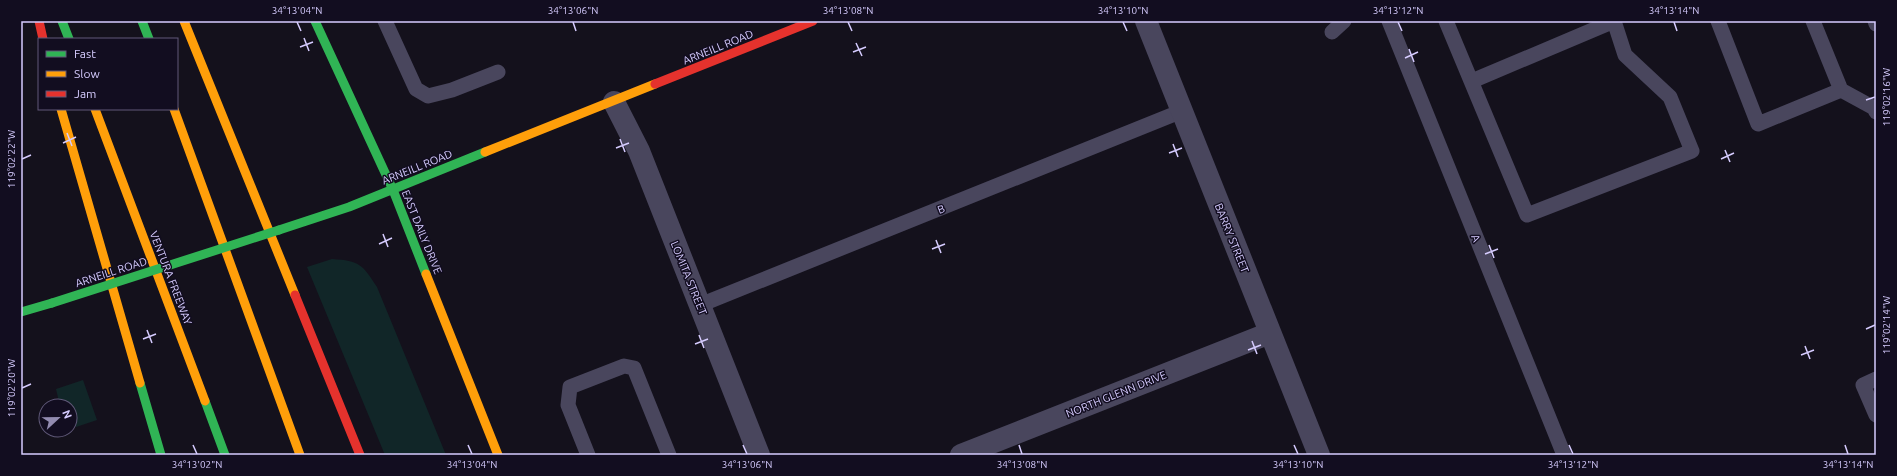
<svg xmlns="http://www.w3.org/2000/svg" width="1897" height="476" font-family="Ubuntu,sans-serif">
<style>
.green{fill:#112628}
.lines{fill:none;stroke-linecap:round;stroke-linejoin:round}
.lane{stroke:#49465d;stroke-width:15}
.street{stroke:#49465d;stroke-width:22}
.fast{stroke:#30b455;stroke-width:9}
.slow{stroke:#ff9f0a;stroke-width:9}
.jam{stroke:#e5322d;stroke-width:9}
.fast-bridge{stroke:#30b455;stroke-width:9}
.ticks{fill:none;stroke:#d6ccff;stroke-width:1.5}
.labels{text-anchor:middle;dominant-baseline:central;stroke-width:3;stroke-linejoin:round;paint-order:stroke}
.street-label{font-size:11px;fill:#d6ccff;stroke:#120d20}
.neatline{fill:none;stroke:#d6ccff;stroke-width:1.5}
.ticks-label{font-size:10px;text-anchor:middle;fill:#d6ccff}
</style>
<rect width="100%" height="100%" fill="#14111c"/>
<path class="green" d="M332,259C360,261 362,264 377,287L446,455H385L307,267Z
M83,380L97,420L76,427L74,424L70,425V406H60L56,389Z"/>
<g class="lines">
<path class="lane" d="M385,21L416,89L428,96L452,90L498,72
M1389,21L1564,455
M1446,21L1527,215L1692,151L1670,97L1625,55L1614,21L1472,81
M1718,21L1758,124L1841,90
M1813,21L1841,90L1874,108L1876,112
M1875,21L1876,24
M1332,32L1344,21
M700,305L1182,111
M1876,379L1863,385L1876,415
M588,455L568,405L570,387L624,366L634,368L669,455"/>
<path class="street" d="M1146,21L1319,455
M614,102L639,151L759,455
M961,455L1270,333"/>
<path class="fast" d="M62,21L69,39
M142,21L149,39
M315,21L393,190L426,274
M279,230L349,207L485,152
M21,312L52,303
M140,383L161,455
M205,401L225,455"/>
<path class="slow" d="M184,21L295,295
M61,109L140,383
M95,109L205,401
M174,109L300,455
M485,152L655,84
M426,274L498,455"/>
<path class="jam" d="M39,21L43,39
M655,84L813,21
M295,295L360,455"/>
<path class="fast-bridge" d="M52,303L279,230"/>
</g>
<path class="ticks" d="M297,22L301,31M573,22L576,31M848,22L852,31M1123,22L1127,31M1398,22L1402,31M1674,22L1677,31M304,38L309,51M856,43L862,56M300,47L313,42M1409,49L1414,62M853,52L866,47M1405,58L1418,52M1866,100L1875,97M67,133L72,146M620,139L625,152M63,143L76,137M1173,144L1178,157M616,148L629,143M1725,150L1730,162M1169,153L1182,148M22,159L31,155M1721,159L1734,153M383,234L388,247M936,240L941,253M379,244L392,238M1489,245L1494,258M932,249L945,244M1485,254L1498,249M1866,329L1875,325M147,330L152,343M699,335L704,348M143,339L156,334M1252,341L1257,354M695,344L708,339M1805,346L1810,359M1248,350L1261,345M1801,355L1814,350M22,388L31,384M193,445L197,454M468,445L472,454M743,445L747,454M1019,445L1022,454M1294,445L1298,454M1569,445L1573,454M1845,445L1848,454"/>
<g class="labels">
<g class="street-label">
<text transform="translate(718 47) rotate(-22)">ARNEILL ROAD</text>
<text transform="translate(417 167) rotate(-22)">ARNEILL ROAD</text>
<text transform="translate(941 209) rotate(-21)">B</text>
<text transform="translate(422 232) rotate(68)">EAST DAILY DRIVE</text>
<text transform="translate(1232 238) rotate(68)">BARRY STREET</text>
<text transform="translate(1476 238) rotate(68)">A</text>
<text transform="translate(111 272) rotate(-18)">ARNEILL ROAD</text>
<text transform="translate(171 278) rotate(69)">VENTURA FREEWAY</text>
<text transform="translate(689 278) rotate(68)">LOMITA STREET</text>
<text transform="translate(1116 394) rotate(-22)">NORTH GLENN DRIVE</text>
</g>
</g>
<rect width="1897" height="476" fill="none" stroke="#120d20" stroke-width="44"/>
<rect x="38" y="38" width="140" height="72" fill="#120d20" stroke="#605979"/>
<rect x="46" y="51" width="20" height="6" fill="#30b455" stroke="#605979"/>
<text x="74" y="58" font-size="12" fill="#d6ccff">Fast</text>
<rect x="46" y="71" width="20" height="6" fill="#ff9f0a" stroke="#605979"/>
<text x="74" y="78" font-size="12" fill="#d6ccff">Slow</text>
<rect x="46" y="91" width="20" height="6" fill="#e5322d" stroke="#605979"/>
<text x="74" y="98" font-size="12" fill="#d6ccff">Jam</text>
<g transform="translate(58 418) rotate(68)"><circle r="19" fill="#120d20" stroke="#605979"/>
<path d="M0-3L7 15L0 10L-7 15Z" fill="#928bb0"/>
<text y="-6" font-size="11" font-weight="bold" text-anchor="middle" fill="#d6ccff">N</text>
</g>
<rect x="22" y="22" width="1853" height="432" class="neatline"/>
<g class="ticks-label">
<text x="297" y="14">34°13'04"N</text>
<text x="573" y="14">34°13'06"N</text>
<text x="848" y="14">34°13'08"N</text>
<text x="1123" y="14">34°13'10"N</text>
<text x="1398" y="14">34°13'12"N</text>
<text x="1674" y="14">34°13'14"N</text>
<text transform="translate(1886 97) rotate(-90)" y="4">119°02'16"W</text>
<text transform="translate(11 159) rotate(-90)" y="4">119°02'22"W</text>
<text transform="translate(1886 325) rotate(-90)" y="4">119°02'14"W</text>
<text transform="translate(11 388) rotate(-90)" y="4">119°02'20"W</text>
<text x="197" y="468">34°13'02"N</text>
<text x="472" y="468">34°13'04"N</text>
<text x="747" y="468">34°13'06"N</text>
<text x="1022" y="468">34°13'08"N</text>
<text x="1298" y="468">34°13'10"N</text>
<text x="1573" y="468">34°13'12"N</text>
<text x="1848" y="468">34°13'14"N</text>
</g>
</svg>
